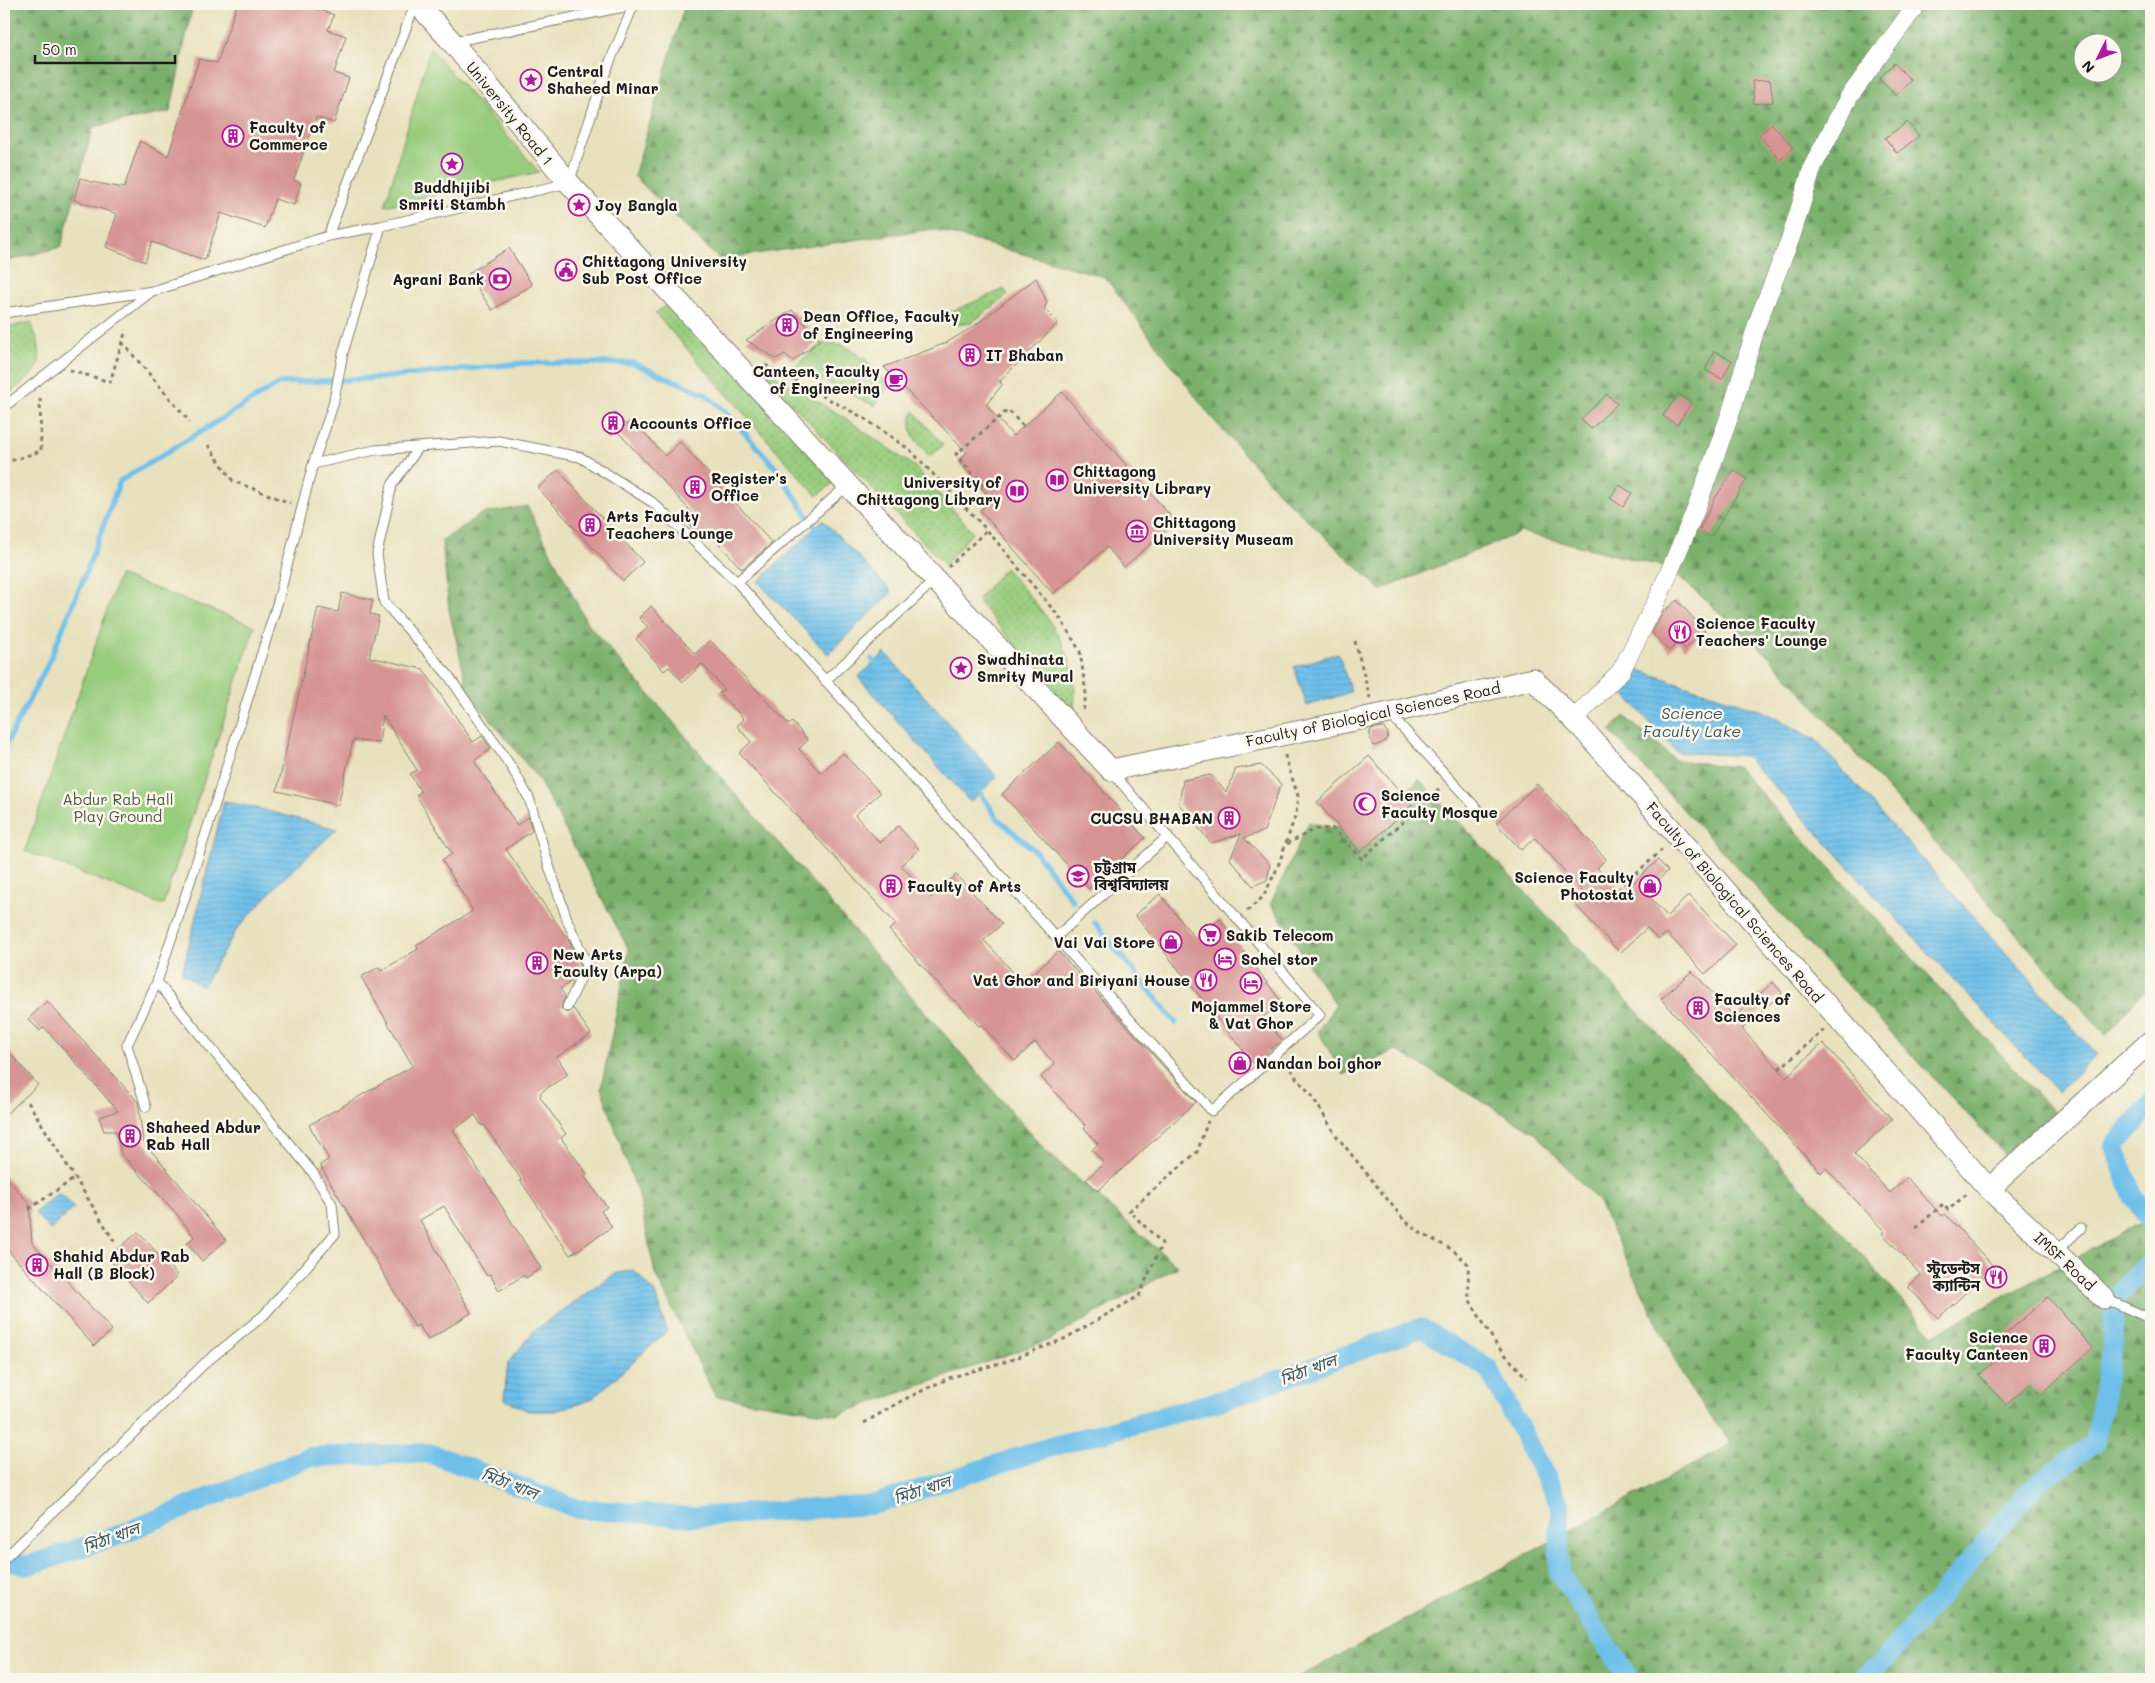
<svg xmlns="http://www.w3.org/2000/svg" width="2155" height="1683" font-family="Mali,'Noto Sans Bengali',sans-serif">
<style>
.grass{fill:url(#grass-dots);stroke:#5a744c}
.forest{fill:url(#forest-firs);stroke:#4b6644;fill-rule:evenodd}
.park{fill:#98cc7d;stroke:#5a744c}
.water{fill:url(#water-rules);stroke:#456e83}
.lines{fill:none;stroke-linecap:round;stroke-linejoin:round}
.stream{stroke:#6ec0ea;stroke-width:5.5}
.canal{stroke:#6ec0ea;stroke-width:20}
.building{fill:#d69493}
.service-casing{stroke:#827e6c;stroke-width:11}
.minor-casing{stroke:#827e6c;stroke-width:19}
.tertiary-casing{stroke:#827e6c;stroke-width:23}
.path{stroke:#827e6c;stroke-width:3;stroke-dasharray:4 4;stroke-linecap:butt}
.service{stroke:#fff;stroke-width:9}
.minor{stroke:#fff;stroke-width:18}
.tertiary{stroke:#fff;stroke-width:21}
.labels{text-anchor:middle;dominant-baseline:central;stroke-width:5;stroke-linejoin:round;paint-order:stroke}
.poi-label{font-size:15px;font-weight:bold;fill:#1c1c1c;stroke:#fbf7ec;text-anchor:start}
.street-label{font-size:15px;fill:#1c1c1c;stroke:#fbf7ec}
.park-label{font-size:15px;fill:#475a3e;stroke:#fbf7ec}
.water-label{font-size:16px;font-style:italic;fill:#395564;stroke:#fbf7ec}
</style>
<defs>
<pattern id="grass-dots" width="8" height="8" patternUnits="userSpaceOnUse" patternTransform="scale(1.25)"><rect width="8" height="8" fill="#98cc7d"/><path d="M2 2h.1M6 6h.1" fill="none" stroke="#82af6b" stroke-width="1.8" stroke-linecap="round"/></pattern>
<pattern id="forest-firs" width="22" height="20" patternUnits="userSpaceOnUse" patternTransform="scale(1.25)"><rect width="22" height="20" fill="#7ab06c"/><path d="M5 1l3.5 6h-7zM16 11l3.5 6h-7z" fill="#638e58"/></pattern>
<pattern id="water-rules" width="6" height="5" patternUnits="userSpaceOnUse" patternTransform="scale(1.25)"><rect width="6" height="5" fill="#6ec0ea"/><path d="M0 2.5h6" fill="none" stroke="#5fa4c8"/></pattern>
</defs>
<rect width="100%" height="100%" fill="#fbf7ec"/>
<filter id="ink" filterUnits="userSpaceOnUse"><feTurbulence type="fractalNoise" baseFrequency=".02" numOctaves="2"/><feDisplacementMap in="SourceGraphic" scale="10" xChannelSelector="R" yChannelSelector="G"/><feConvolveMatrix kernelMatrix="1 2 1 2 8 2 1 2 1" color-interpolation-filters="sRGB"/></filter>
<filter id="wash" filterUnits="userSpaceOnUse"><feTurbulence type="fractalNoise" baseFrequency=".0096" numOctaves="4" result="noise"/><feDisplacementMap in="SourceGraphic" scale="20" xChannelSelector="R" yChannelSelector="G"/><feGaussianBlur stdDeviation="1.12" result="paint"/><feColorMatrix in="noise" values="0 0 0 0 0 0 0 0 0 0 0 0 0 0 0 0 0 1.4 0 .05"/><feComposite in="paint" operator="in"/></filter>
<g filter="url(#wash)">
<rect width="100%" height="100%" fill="#e8e1bd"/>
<path class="grass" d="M1004,289L1008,295L971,323L957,325L953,320H940L939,317Z
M672,301L834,482L817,496L655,313Z
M31,322C49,368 39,370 4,397V328Z
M823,343L841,344L865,359L889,386L875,406L794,366Z
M751,361L845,418L915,467L973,532L945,565Z
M914,411L943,445L930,457C917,441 905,433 914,411Z
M1005,568C1034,601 1067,634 1074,679C1076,690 1074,703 1074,715L977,600Z"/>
<path class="forest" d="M4,4H193L170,112L93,127L61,247L4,262Z
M685,4H2151V982L2106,1035L1771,658L1669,568L1521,532L1381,590L1281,495L1211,417L1105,277L933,229L719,259L634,176ZM2082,42H2112V72H2082Z
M527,506L587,623L1046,1151L1178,1267L1049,1340L837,1415L715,1396L655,1274L640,1200L601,1088L629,950L539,780L468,691L449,610L442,541L481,514Z
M1624,716L1675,760L1737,767L2060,1119L2010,1160L1610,731Z
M1419,779L1775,1158L1933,1335L2151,1217V1679H1296L1731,1444L1688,1386L1598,1201L1534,1132L1396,1050L1343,1075L1318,1031L1336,1004L1315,975L1271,903L1309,822L1332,828L1376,820Z"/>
<path class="park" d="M430,49L539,172L385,206Z
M119,575L255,626L163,905L25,851Z"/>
<path class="water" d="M823,520L892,592L828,654L758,582Z
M885,653L997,777L970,802L858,677Z
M1338,653L1351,692L1307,706L1294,667Z
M1633,668L1765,712L1815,739L2097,1055L2058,1092L1746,756L1677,752L1625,695Z
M224,801L260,809L337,829L280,882L237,929L202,987L182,973Z
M59,1192L74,1208L50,1230L35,1213Z
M634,1270L655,1293L667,1331L591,1400L555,1411H528L504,1399L508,1363L535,1330L614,1274Z"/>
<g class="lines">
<path class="stream" d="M872,659L880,668
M4,748L48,664L83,580L120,481L280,383L380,378L524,363H633L705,394L726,412L775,467L818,531
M977,788L997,818L1034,850L1073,901
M1095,923L1176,1023"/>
<path class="canal" d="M2151,1104L2114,1146L2133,1196L2151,1223
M4,1560L27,1566L116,1536L309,1457L429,1453L578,1509L693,1517L872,1505L1047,1448L1226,1399L1421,1328L1488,1368L1560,1504L1559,1573L1629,1679
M1862,1679L1886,1658L2037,1483L2095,1443L2113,1341L2114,1298L2151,1261"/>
</g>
<g id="blocks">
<path class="building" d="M237,4H319L317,9L334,15L328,30L346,36L334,73L349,78L334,123L316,117L294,180L301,183L294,205L275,199L265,228L221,213L205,260L152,242L145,262L106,247L117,214L74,200L80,178L91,182L124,188L140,141L168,156L199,59L217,63Z
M1894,63L1911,80L1896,96L1879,79Z
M1770,80L1773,102L1754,104L1752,81Z
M1907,122L1919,136L1897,153L1885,138Z
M1772,124L1793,148L1780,160L1759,135Z
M509,248L532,285L492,310L468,274Z
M1036,278L1047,302L1044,309L1058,323L1000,381L1002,385L986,405L1013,436L1062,392L1176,522L1124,567L1107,547L1053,594L980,510L992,500L958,461L967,453L884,367L946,343L973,327Z
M792,310L820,340L793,361L785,354L776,359L746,340Z
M1714,351L1732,360L1722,379L1705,370Z
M1607,394L1617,404L1591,429L1581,419Z
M1678,394L1691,403L1677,425L1663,416Z
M615,412L624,423L611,435L602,424Z
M632,419L665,456L680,442L772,543L742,569L709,533L702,539L690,526L698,519L618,432Z
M558,470L643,562L623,581L538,488Z
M1734,470L1747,479L1711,537L1699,530L1715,498Z
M1619,485L1632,493L1623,507L1610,498Z
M342,593L373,600L370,614L379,616L369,657L423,669L473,742L482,736L491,749L474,761L517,825L528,817L532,831L506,849L571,944L580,965L573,980L560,989L565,996L561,1008L567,1013L573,1008L591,1034L557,1057L568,1074L540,1093L541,1095L540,1097L566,1134L561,1138L587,1174L584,1176L607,1207L601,1211L612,1227L570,1255L542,1215L543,1214L520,1180L521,1179L484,1125L482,1126L475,1115L453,1130L541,1268L526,1278L524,1275L499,1291L490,1274L487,1276L444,1206L420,1220L471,1313L428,1340L419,1325L415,1327L320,1165L329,1159L309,1125L413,1066L361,977L379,967L381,971L418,949L416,945L473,911L442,860L452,854L416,795L421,792L410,774L417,770L383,715L379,743L353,740L338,805L277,791L318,608L338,612Z
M1677,600L1705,631L1685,649L1678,642L1669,651L1652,633L1663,612Z
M651,606L695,654L710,640L789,725L792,722L808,740L799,749L821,773L843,753L880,793L855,815L880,843L898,826L919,849L901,865L931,898L956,875L1002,924L984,940L1023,983L1058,951L1196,1102L1098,1191L1086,1180L1104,1163L1092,1150L1098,1144L1084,1128L1086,1126L1041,1077L1055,1064L1035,1042L1015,1061L981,1025L979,1026L955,1000L954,1001L889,930L896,924L739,753L751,742L737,726L744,719L719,693L724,689L702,664L683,682L669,667L664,671L636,639L648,627L639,618Z
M1383,727L1388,733L1387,739L1382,743L1374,746L1370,738V732L1371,729Z
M1059,742L1145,838L1089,889L1002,794Z
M1369,756L1412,805L1360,852L1317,802Z
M1261,765L1281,784L1264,831L1244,838L1270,865L1267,880L1253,886L1230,859L1241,834L1211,843L1179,804L1183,780L1211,775L1226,792L1236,769Z
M1537,784L1606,859L1597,868L1621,894L1658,860L1668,871L1645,892L1667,916L1689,895L1736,945L1705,974L1667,933L1658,940L1647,928L1620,953L1574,903L1584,893L1535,838L1521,850L1496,823Z
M1160,894L1195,938L1220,919L1282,1003L1263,1017L1282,1040L1254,1064L1135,915Z
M1692,971L1735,1017L1773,982L1782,993L1742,1029L1786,1077L1823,1043L1892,1119L1854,1154L1890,1193L1907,1178L1942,1216L1945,1214L1994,1267L1938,1318L1908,1287L1921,1275L1882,1233L1884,1231L1826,1168L1821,1173L1661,999Z
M47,1001L138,1102L143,1141L226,1240L202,1261L187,1243L194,1237L176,1213L121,1154L116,1131H104L99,1117L118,1111L44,1027L40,1031L28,1019Z
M4,1046L38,1085L4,1116Z
M4,1175L29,1203L32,1243L112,1330L94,1346L5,1247Z
M138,1232L178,1276L148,1303L108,1258Z
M2048,1297L2093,1348L2040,1395L2030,1384L2006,1405L1979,1375L2003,1354L1994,1344Z"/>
</g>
</g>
<g filter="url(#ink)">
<use href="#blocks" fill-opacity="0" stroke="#827e6c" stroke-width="1"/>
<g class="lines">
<g class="service-casing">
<path id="service" d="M452,42L633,5
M328,236L415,4
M4,313L153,291L328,236L381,226L569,183L604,76L634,4
M4,407L152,291
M419,447L392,485L377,554L384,602L448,675L512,768L529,798L548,863L568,922L587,965L567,1007
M313,464L375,450L499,441L580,457L652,502L737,582L1212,1111L1320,1015L1112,772
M737,582L848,485
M825,681L935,580
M1389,713L1479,811
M1056,937L1168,836
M146,1107L127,1045L157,982
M2056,1252L2081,1228
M2104,1298L2151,1319
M4,1559L205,1363L264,1315L335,1234L332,1204L313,1173L157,982L207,830L278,601L313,464L333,405L343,353L381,226"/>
</g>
<g class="minor-casing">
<path id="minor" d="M1573,720L1621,671L1659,596L1696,509L1731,412L1758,321L1791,237L1813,166L1849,97L1917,4"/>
</g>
<g class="tertiary-casing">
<path id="tertiary" d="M418,4L452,42L569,183L1111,770L1389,713L1533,679L1582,728L1989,1189L2104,1298
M1989,1189L2151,1041"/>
</g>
<path class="path" d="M122,342L190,422
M765,365L864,418L910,450L987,530L1060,618L1080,651L1086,694L1083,712
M70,370L110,382L126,330
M208,445L233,481L290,503
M4,463L41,451L40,395
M983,486L956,454L1008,410L1024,427
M948,567L987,530
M1355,641L1370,698
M1287,844L1313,830L1332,828L1362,859L1441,787
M1618,890L1664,848
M1247,911L1263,897L1277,869L1296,814L1298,796L1284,753
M1287,1062L1297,1079L1311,1094L1335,1134L1404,1220L1422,1234L1453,1250L1468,1264L1469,1299L1497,1346L1527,1378
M1779,1069L1824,1030
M28,1102L116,1244
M29,1209L75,1178
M1916,1228L1943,1204L1948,1210L1968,1193
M864,1423L903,1400L949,1378L1008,1361L1064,1339L1139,1296L1162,1243L1129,1211L1197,1152L1208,1121"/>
<use href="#service" class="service"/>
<use href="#minor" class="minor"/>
<use href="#tertiary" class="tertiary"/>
</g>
</g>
<defs>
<g id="sight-ring" transform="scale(1.125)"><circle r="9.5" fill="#fbf7ec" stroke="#b5179e" stroke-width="1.5"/><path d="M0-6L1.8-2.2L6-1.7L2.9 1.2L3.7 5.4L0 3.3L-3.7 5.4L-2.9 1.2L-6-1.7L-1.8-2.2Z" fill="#b5179e"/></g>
<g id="building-ring" transform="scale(1.125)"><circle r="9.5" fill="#fbf7ec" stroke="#b5179e" stroke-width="1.5"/><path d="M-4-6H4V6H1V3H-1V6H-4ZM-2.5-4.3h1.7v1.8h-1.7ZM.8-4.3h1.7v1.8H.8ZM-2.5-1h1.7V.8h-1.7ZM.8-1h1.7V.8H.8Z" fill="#b5179e"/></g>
<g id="civic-ring" transform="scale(1.125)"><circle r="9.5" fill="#fbf7ec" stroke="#b5179e" stroke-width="1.5"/><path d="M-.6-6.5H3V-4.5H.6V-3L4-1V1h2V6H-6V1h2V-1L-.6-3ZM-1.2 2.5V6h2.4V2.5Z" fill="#b5179e"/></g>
<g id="bank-ring" transform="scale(1.125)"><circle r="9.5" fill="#fbf7ec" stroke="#b5179e" stroke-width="1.5"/><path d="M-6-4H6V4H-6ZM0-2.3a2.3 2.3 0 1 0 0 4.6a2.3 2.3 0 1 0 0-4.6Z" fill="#b5179e"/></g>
<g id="cafe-ring" transform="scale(1.125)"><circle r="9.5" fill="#fbf7ec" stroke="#b5179e" stroke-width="1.5"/><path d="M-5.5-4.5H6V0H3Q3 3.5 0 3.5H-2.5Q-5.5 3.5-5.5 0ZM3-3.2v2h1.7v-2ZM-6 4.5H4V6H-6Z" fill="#b5179e"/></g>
<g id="library-ring" transform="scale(1.125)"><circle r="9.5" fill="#fbf7ec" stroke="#b5179e" stroke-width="1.5"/><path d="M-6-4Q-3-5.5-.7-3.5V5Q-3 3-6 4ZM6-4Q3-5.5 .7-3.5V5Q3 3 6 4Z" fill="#b5179e"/></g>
<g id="museum-ring" transform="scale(1.125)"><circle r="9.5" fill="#fbf7ec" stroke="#b5179e" stroke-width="1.5"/><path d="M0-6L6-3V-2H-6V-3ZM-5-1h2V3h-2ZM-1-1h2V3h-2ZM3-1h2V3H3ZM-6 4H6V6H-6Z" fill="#b5179e"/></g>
<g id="restaurant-ring" transform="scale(1.125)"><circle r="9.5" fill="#fbf7ec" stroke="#b5179e" stroke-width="1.5"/><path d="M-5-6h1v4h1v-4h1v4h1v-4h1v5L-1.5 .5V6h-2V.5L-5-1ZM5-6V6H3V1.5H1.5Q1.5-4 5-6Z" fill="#b5179e"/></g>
<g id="mosque-ring" transform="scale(1.125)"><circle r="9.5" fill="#fbf7ec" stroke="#b5179e" stroke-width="1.5"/><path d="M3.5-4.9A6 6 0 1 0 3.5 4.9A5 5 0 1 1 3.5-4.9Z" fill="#b5179e"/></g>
<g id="university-ring" transform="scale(1.125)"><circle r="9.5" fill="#fbf7ec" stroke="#b5179e" stroke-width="1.5"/><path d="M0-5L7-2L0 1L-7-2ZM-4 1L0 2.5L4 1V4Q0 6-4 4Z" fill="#b5179e"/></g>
<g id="shop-ring" transform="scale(1.125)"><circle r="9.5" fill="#fbf7ec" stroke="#b5179e" stroke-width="1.5"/><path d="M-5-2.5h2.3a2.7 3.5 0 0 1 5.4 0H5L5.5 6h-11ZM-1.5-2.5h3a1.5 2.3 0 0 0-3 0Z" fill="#b5179e"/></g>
<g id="supermarket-ring" transform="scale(1.125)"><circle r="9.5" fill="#fbf7ec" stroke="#b5179e" stroke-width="1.5"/><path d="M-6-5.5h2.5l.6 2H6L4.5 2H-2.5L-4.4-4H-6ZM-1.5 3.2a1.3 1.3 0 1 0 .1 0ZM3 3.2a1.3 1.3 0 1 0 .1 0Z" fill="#b5179e"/></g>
<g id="hotel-ring" transform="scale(1.125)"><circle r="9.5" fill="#fbf7ec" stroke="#b5179e" stroke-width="1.5"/><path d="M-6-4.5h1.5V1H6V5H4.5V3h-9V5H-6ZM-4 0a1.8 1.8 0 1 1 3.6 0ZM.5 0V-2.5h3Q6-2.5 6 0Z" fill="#b5179e"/></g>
</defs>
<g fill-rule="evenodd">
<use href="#sight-ring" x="531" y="80"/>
<use href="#building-ring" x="233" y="136"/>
<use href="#sight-ring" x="452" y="164"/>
<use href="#sight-ring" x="579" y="205"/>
<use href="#civic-ring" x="566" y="270"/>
<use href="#bank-ring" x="500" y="279"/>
<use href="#building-ring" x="787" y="325"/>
<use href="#building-ring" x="970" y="355"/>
<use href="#cafe-ring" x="896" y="380"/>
<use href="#building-ring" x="613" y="423"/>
<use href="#library-ring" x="1057" y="480"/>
<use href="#building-ring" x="695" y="487"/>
<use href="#library-ring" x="1017" y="491"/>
<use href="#building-ring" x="590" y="525"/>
<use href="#museum-ring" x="1137" y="531"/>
<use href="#restaurant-ring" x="1680" y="632"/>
<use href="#sight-ring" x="961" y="668"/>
<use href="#mosque-ring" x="1365" y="804"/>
<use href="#building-ring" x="1229" y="818"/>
<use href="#university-ring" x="1078" y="876"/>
<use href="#building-ring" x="891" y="886"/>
<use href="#shop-ring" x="1650" y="886"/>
<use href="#supermarket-ring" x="1210" y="935"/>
<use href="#shop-ring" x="1171" y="942"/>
<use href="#hotel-ring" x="1225" y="959"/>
<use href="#building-ring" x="537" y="963"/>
<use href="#restaurant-ring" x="1206" y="980"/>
<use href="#hotel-ring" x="1251" y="983"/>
<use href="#building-ring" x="1698" y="1008"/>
<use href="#shop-ring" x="1240" y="1063"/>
<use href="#building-ring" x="130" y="1136"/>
<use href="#building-ring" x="37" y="1265"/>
<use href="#restaurant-ring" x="1996" y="1277"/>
<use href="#building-ring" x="2044" y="1346"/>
</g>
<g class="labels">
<g class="poi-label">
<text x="547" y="71">Central<tspan x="547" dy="17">Shaheed Minar</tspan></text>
<text x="249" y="127">Faculty of<tspan x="249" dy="17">Commerce</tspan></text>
<text x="452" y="187" text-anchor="middle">Buddhijibi<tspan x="452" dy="17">Smriti Stambh</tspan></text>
<text x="595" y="205">Joy Bangla</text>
<text x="582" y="261">Chittagong University<tspan x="582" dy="17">Sub Post Office</tspan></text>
<text x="484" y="279" text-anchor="end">Agrani Bank</text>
<text x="803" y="316">Dean Office, Faculty<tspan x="803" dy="17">of Engineering</tspan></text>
<text x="986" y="355">IT Bhaban</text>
<text x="880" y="371" text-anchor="end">Canteen, Faculty<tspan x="880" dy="17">of Engineering</tspan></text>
<text x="629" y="423">Accounts Office</text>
<text x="1073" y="471">Chittagong<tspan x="1073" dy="17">University Library</tspan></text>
<text x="711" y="478">Register's<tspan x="711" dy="17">Office</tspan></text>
<text x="1001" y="482" text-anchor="end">University of<tspan x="1001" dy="17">Chittagong Library</tspan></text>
<text x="606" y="516">Arts Faculty<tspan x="606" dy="17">Teachers Lounge</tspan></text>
<text x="1153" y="522">Chittagong<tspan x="1153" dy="17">University Museam</tspan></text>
<text x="1696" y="623">Science Faculty<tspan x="1696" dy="17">Teachers' Lounge</tspan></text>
<text x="977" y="659">Swadhinata<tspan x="977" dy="17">Smrity Mural</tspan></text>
<text x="1381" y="795">Science<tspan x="1381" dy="17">Faculty Mosque</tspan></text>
<text x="1213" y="818" text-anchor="end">CUCSU BHABAN</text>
<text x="1094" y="867">চট্টগ্রাম<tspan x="1094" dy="17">বিশ্ববিদ্যালয়</tspan></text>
<text x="1634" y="877" text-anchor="end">Science Faculty<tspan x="1634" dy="17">Photostat</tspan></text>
<text x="907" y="886">Faculty of Arts</text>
<text x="1226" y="935">Sakib Telecom</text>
<text x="1155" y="942" text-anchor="end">Vai Vai Store</text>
<text x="553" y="954">New Arts<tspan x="553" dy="17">Faculty (Arpa)</tspan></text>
<text x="1241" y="959">Sohel stor</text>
<text x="1190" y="980" text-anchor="end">Vat Ghor and Biriyani House</text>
<text x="1714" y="999">Faculty of<tspan x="1714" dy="17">Sciences</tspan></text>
<text x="1251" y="1006" text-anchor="middle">Mojammel Store<tspan x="1251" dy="17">&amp; Vat Ghor</tspan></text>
<text x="1256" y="1063">Nandan boi ghor</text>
<text x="146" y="1127">Shaheed Abdur<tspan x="146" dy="17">Rab Hall</tspan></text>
<text x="53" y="1256">Shahid Abdur Rab<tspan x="53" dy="17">Hall (B Block)</tspan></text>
<text x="1980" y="1268" text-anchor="end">স্টুডেন্টস<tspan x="1980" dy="17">ক্যান্টিন</tspan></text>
<text x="2028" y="1337" text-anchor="end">Science<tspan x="2028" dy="17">Faculty Canteen</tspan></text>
</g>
<g class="street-label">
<text transform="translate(510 113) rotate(51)">University Road 1</text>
<text transform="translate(1373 714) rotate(-12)">Faculty of Biological Sciences Road</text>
<text transform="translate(1735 902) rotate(49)">Faculty of Biological Sciences Road</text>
<text transform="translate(2065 1261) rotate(43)">IMSF Road</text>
</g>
<g class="park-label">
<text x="118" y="799">Abdur Rab Hall<tspan x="118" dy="17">Play Ground</tspan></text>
</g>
<g class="water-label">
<text x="1692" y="712">Science<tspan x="1692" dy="18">Faculty Lake</tspan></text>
<text transform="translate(1308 1369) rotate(-20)">মিঠা খাল</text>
<text transform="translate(510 1483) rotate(21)">মিঠা খাল</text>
<text transform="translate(922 1489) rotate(-18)">মিঠা খাল</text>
<text transform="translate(111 1537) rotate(-20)">মিঠা খাল</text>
</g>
</g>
<rect width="2155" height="1683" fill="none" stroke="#fbf7ec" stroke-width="20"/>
<g transform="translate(2098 58) rotate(228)"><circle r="24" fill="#fbf7ec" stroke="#a29f99"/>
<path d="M0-4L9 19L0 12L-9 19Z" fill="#b5179e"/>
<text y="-8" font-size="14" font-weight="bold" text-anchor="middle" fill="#1c1c1c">N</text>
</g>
<path d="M35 55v8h140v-8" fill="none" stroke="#1c1c1c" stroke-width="2.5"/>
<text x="42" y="55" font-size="15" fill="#1c1c1c" stroke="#fbf7ec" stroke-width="4" paint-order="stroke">50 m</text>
</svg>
